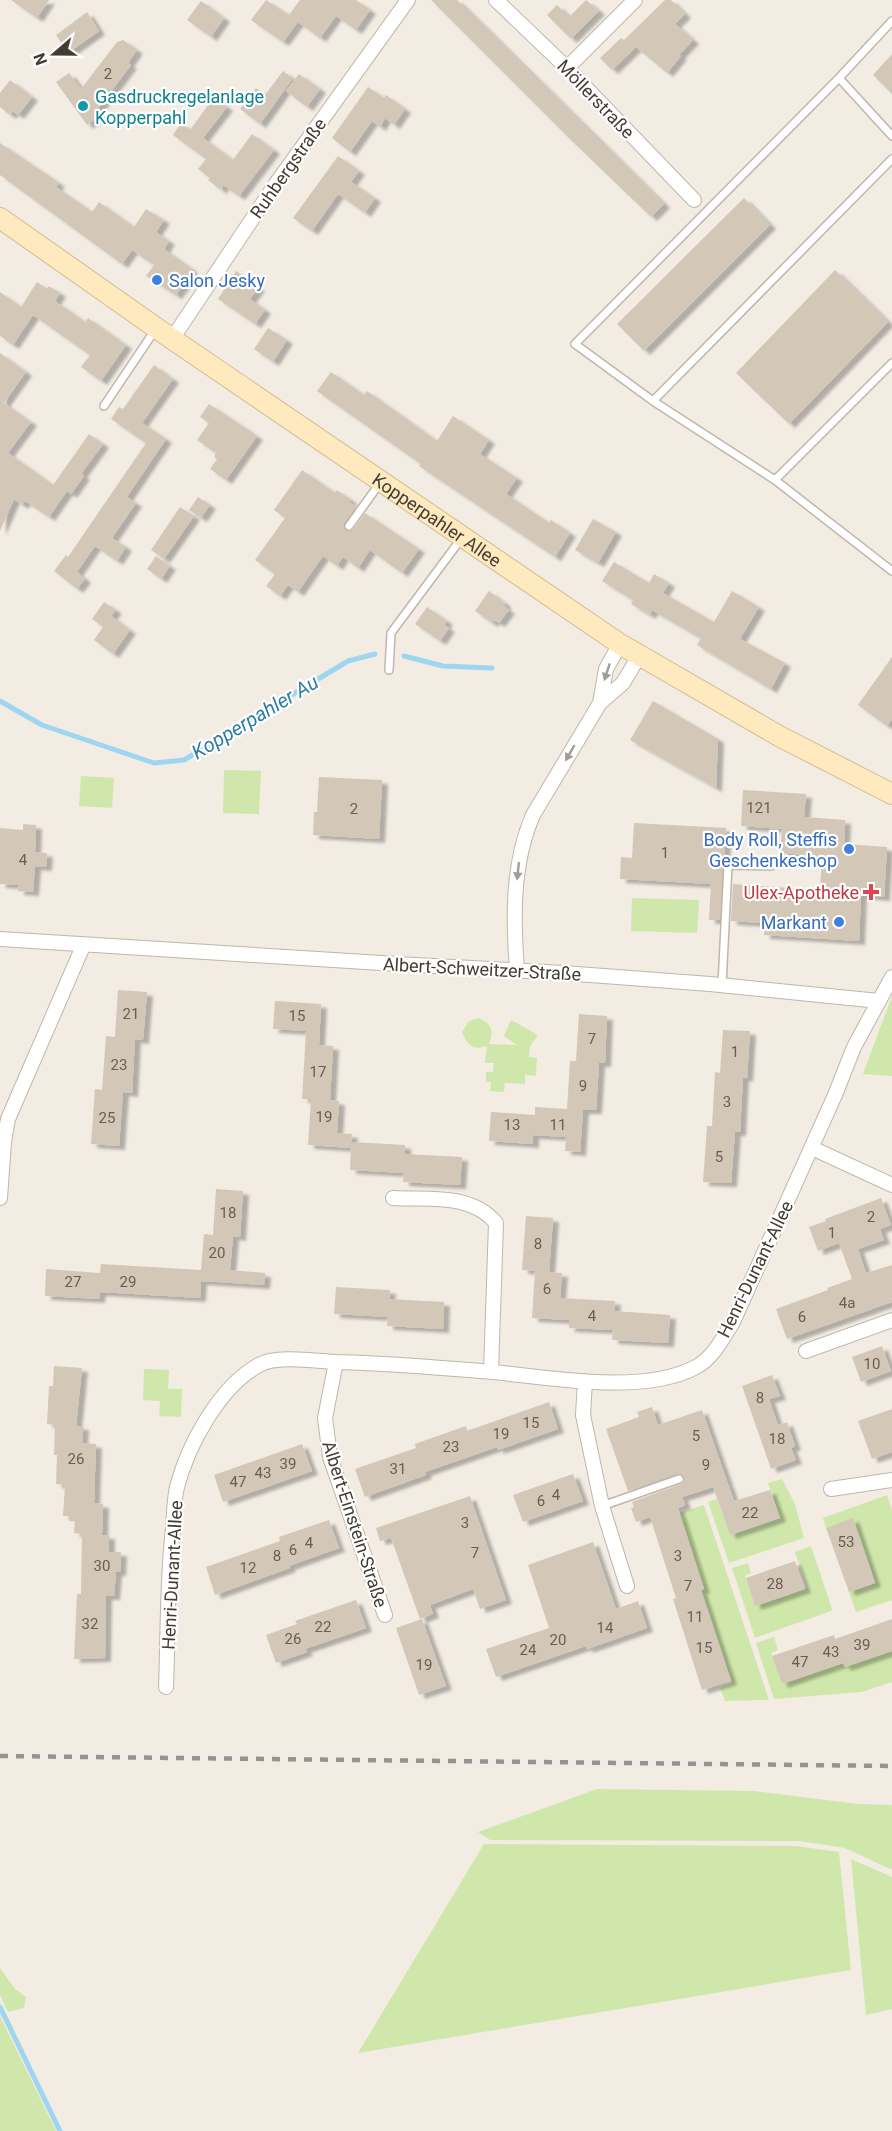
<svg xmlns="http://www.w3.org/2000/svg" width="892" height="2131" font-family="Roboto,sans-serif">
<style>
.green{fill:#d0e7ab}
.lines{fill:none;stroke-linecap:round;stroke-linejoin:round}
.stream{stroke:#9ed5f0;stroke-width:5}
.building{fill:#d3c7b8;filter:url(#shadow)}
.lane-casing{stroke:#c0b6a9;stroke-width:10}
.street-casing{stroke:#c0b6a9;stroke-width:16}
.secondary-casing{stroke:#d2bc92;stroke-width:22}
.lane{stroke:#fff;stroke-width:7}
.street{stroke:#fff;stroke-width:14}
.secondary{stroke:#ffeac0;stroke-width:20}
.rail{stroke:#939393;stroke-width:4.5;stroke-dasharray:8 8;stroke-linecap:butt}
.oneway{fill:#a19e99}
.culture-dot{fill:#0f9aa8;stroke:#fff;stroke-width:2}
.shop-dot{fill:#3f7fe0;stroke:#fff;stroke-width:2}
.health-dot{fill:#e0444e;stroke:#fff;stroke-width:2}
.labels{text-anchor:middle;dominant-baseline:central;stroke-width:4.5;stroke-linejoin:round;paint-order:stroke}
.number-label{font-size:15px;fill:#675f54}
.culture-label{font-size:18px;fill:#0d838f;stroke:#fff;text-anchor:start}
.street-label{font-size:18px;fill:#433c33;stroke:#fff}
.shop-label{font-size:18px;fill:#366cbe;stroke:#fff;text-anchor:end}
.health-label{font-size:18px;fill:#be3a42;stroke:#fff;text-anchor:end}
.water-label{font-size:20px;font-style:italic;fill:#2c7ca6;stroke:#fff}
</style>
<defs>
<filter id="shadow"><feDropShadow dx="6" dy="4" stdDeviation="1.5" flood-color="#0004"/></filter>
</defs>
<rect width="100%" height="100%" fill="#f2ece3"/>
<path class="green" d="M224,770L261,771L259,814L223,813Z
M81,776L114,778L112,808L79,806Z
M632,898L699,900L697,933L631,931Z
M892,996V1076L863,1074Z
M478,1018C492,1023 494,1031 489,1044L517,1045L504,1036L511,1020L538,1035L530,1046L529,1057L537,1058L536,1076L525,1075V1084L505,1083L504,1092L490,1091L491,1082H486V1072H493L494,1063H485L487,1046C473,1051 467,1045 462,1032L469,1021Z
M144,1369L169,1370L168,1389H182L181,1417L159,1416L160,1401L143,1400Z
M782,1479L795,1504L804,1538L729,1563L708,1502L717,1499L730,1535L780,1518L768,1483Z
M887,1495L892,1510V1600L856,1612L849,1592L875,1582L853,1519L826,1528L823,1518Z
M704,1505L769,1700L725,1701L720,1688L732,1683L701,1590L704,1589L684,1528L665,1517Z
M811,1546L832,1609L831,1611L755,1638L732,1568L748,1563L751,1573L745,1576L756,1606L807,1588L795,1552Z
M774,1637L778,1650L771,1653L782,1684L843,1663L845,1667L892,1650V1682L862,1692L774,1699L756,1643Z
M597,1789L753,1791L858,1804L892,1805V1870L845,1848L799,1841L490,1840L478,1832Z
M484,1844L796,1846L839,1852L851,1970L358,2053Z
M851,1859L892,1877V2009L866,2015Z
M0,1968L15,1989L26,1997L24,2008L8,2012L0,1995Z
M0,2016L56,2131H0Z"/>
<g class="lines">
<path class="stream" d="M404,656L443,666L492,668
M0,701L42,725L154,763L184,760L348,661L375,654
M0,2007L60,2131"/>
</g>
<path class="building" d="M11,0H49L37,18Z
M266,0L289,15L300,0H356L370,10L356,30L336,16L320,38L298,22L283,42L251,20Z
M431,0H457L664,204L651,217L573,142Z
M586,0L599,11L571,39L547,15L557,5L569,17Z
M665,0H671L685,14L675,24L693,40L679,55L681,56L667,73L636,47L612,70L600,58L621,38L624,40Z
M201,1L224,18L211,37L187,20Z
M87,12L99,31L68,53L56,35Z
M123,40L137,50L128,63L131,65L97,110L100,115L87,125L56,82L69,73L81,89L117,42Z
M892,54V94L873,75Z
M283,71L293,78L260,124L240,109L256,88L265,95Z
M299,74L320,89L307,107L286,91Z
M10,80L32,97L18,115L13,111L10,115L0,107V93Z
M368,87L384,98L386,95L405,109L394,125L385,118L380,127L372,121L350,152L332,138Z
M214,97L227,107L203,138L233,160L252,134L274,150L239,196L223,185L221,190L208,180L210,178L198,169L206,159L173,135L181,123L190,130Z
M0,143L59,183L56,187L92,212L99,202L134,227L146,209L164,220L156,232L169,241L164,249L192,269L188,275L190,276L176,295L146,276L154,265L132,250L122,264L0,175Z
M338,156L359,171L351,182L375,198L365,213L338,194L312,231L293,218Z
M744,198L770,225L644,351L617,324Z
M835,270L888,322L789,424L736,373Z
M236,271L259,287L250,299L265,310L255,324L218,299Z
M37,282L47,289L49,286L60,293L55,301L85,322L88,318L126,345L101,381L81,367L90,355L33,315L13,345L0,336V292L21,307Z
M268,328L287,340L273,362L254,349Z
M0,353L26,372L4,403L31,422L8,453L53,485L89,434L103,444L81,474L84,476L71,494L67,491L49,517L25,501L22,505L14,499L0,531Z
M154,365L173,379L142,423L166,439L127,497L136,503L112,538L126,547L117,561L95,546L77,572L85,579L77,589L54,571L66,555L68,557L146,443L111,419L119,407L123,409Z
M331,372L364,395L367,391L437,441L453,416L489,440L480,454L517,478L506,494L549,523L551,520L570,533L555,557L419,466L421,464L317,391Z
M209,404L257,436L226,480L210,469L217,459L214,457L216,453L197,440L209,423L200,417Z
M302,470L335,493L337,490L351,500L349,502L356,507L344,523V528L346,531L353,530L365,513L419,549L402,573L370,550L358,568L343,557L337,566L323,556L298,592L288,585L280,596L266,586L275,574L255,560L285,518L274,510Z
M198,497L210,505L201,518L189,510Z
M180,507L194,516L164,559L151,550Z
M593,519L616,532L598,563L575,550Z
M156,556L170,566L161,579L147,569Z
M614,562L649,583L654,574L669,583L663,593L714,622L732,591L759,607L740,639L785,663L771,689L697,645L701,638L652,610L650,615L631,604L633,600L602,581Z
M489,591L505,603L504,606L509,610L499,623L494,620L492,623L475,611Z
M104,602L116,610L111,616L130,630L113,654L94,640L103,627L92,619Z
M427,607L447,621L444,625L449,628L440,641L415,624Z
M892,657V719L887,726L858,705Z
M653,701L718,739L716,788L630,740Z
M319,777L382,780L379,839L313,835L314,812H317Z
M743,790L806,794L804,817L845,820L844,844L887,847L884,897L861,895L859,941L764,935L765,923L731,921L733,884L820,890L822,856L780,853L782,829L741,826Z
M634,823L726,828L720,920H709L711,884L620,879L621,857L632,858Z
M23,824L36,825L35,852L47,853L46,867L35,866L33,892L18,891L19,885L0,884V828L23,830Z
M118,990L147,992L143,1040L135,1039L132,1093L123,1092L119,1146L91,1144L95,1089L102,1090L106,1036L115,1037Z
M275,1001L321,1004L319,1045L333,1046L330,1100L339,1101L337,1133L352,1134L351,1142L405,1145V1154L462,1157L460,1185L403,1182L404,1173L350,1170L351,1148L308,1145L311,1099H302L306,1031L273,1029Z
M579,1014L607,1016L605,1063H599L596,1110H583L580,1152L565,1151L566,1137L533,1135V1144L489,1141L491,1112L535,1115V1107L567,1109L570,1061H576Z
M723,1030L750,1031L747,1078L743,1077L740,1132H735L731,1183L703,1182L707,1126H712L715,1072L720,1073Z
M216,1189L243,1191L240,1237L233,1236L230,1270L265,1273L264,1285L201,1281L200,1298L100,1292L99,1299L45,1296L46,1269L100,1273L101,1264L201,1270L204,1234L213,1235Z
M881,1198L891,1225L880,1229L884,1240L858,1249L866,1273L892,1265V1302L787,1339L776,1309L828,1290L827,1288L852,1279L839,1243L818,1251L809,1227L826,1221L825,1219Z
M526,1216L553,1218L549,1272L562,1273L560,1298L615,1301L614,1311L670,1315L668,1343L612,1340L613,1330L569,1328V1320L532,1318L535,1271L522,1270Z
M336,1287L390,1290L389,1299L444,1302L443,1329L387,1326L388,1317L334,1314Z
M882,1346L891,1371L861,1382L852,1357Z
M54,1366L82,1368L76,1426H83L82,1443L96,1444L94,1503L103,1504L102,1535H109V1552H121L120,1572H116L114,1596H106L105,1658L74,1659L77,1594H81L82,1534L74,1533L75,1521H70V1516H63L65,1485L56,1484L57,1455H54L55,1425L47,1424L49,1386H53Z
M772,1375L780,1396L769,1399L778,1425L787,1422L795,1446L791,1448L796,1460L771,1469L742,1386Z
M549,1402L558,1429L498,1450L497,1447L425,1472L426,1475L365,1497L355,1469L416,1448L415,1444L466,1426L467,1431Z
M652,1407L658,1425L702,1410L734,1501L770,1490L780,1518L730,1535L713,1487L682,1497L685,1505L678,1508L704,1589L701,1590L731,1681L702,1690L673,1599L676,1598L650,1517L636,1522L631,1508L634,1507L632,1502L681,1484L684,1481V1477L677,1474L628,1491L606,1429L639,1417L637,1412Z
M892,1409V1452L872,1459L858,1421Z
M302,1444L312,1471L223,1502L214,1475Z
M573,1474L583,1501L523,1522L513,1495Z
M470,1496L506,1600L480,1609L473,1589L430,1605L433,1614L420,1619L391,1538L380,1541L376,1528Z
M853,1518L875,1583L849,1592L826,1528Z
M329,1520L339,1548L289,1566L290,1568L215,1595L206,1567L280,1541L279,1537Z
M593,1542L616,1609L638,1601L647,1628L587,1649L586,1646L496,1677L486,1649L549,1628L528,1565Z
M795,1561L805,1589L755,1606L746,1578Z
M356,1600L366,1628L305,1649L307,1652L276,1663L266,1635L297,1624L295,1621Z
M422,1619L446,1686L419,1695L396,1628Z
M892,1619V1651L845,1667L843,1663L782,1684L772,1656L834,1635L835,1639Z"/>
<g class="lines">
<g class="lane-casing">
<path id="lane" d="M892,21L839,78L575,344L653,401L775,480L892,571
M839,78L892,136
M653,401L892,159
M104,406L155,330
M775,480L892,363
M349,526L380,483
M389,670L391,633L461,539
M722,985L728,865L771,866
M602,1506L679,1479"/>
</g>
<g class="street-casing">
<path id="street" d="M496,0L567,68L694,200
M567,68L635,0
M172,339L275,185L408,0
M600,703L606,669L620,644
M0,939L397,964L564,973L710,984L879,1001
M517,970C513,918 512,863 533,815L600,703L623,683L639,656
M812,1148L892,1185
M0,1198L4,1142L8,1119L84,944
M393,1198C430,1200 471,1193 496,1223L491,1372
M806,1351L892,1320
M336,1362L325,1418L330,1457L385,1615
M585,1381L583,1415L602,1506L627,1586
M831,1489L892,1480
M166,1687C168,1634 167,1580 173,1528C174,1515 174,1500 177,1487C188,1445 219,1387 259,1365C277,1355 315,1361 335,1362C388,1363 441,1368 494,1372C551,1378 644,1395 696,1367C713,1358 723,1338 733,1322L835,1095L854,1047L892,977"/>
</g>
<g class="secondary-casing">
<g id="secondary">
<path id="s1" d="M0,218L172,339L620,644L779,736L892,794"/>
</g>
</g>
<use href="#lane" class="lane"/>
<use href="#street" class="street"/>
<use href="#secondary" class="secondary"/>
<path class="rail" d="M0,1756L892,1766"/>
</g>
<defs><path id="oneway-solid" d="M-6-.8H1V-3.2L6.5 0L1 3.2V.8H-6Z" transform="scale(1.5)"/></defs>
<g class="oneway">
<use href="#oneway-solid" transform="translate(607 672) rotate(108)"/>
<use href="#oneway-solid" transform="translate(570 753) rotate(120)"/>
<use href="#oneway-solid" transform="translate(518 871) rotate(96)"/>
</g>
<circle class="culture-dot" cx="83" cy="106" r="6"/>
<g class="shop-dot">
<circle cx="157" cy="280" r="6"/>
<circle cx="849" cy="849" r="6"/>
<circle cx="839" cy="922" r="6"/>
</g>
<path class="health-dot" d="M868 883h6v6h6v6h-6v6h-6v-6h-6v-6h6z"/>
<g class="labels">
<g class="number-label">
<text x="108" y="74">2</text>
<text x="759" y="808">121</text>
<text x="354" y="809">2</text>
<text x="665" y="853">1</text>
<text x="23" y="860">4</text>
<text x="131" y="1014">21</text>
<text x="297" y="1016">15</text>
<text x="592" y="1039">7</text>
<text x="735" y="1052">1</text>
<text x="119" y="1065">23</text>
<text x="318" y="1072">17</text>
<text x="583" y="1086">9</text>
<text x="727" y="1102">3</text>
<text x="324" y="1117">19</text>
<text x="107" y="1118">25</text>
<text x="512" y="1125">13</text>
<text x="558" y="1125">11</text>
<text x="719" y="1157">5</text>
<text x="228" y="1213">18</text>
<text x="871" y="1217">2</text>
<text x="832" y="1233">1</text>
<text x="538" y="1244">8</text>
<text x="217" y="1253">20</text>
<text x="73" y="1282">27</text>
<text x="128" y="1282">29</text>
<text x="547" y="1289">6</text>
<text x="847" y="1303">4a</text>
<text x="592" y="1316">4</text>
<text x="802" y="1317">6</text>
<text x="872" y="1364">10</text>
<text x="760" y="1398">8</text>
<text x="531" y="1423">15</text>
<text x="501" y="1434">19</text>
<text x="696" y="1436">5</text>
<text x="777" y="1439">18</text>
<text x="451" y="1447">23</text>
<text x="76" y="1459">26</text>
<text x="288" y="1464">39</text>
<text x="706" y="1465">9</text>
<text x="398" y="1469">31</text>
<text x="263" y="1473">43</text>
<text x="238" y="1482">47</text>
<text x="556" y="1495">4</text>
<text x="541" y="1501">6</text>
<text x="750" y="1513">22</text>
<text x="465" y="1523">3</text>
<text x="846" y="1542">53</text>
<text x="309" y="1543">4</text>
<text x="293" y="1550">6</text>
<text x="475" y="1553">7</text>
<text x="277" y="1556">8</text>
<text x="678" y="1556">3</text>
<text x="102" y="1566">30</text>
<text x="248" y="1568">12</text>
<text x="775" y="1584">28</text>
<text x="688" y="1586">7</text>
<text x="695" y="1617">11</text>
<text x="90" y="1624">32</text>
<text x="323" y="1627">22</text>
<text x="605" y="1628">14</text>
<text x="293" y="1639">26</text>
<text x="558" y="1640">20</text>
<text x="862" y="1645">39</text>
<text x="704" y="1648">15</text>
<text x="528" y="1650">24</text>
<text x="831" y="1652">43</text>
<text x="800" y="1662">47</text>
<text x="424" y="1665">19</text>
</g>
<g class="culture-label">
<text x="95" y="96">Gasdruckregelanlage<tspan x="95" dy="21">Kopperpahl</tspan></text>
</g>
<g class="street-label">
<text transform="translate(596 99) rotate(46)">Möllerstraße</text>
<text transform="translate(288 168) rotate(-55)">Ruhbergstraße</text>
<text stroke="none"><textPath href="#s1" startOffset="531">Kopperpahler Allee</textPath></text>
<text transform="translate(482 969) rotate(3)">Albert-Schweitzer-Straße</text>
<text transform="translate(755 1269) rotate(-64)">Henri-Dunant-Allee</text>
<text transform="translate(355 1524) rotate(72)">Albert-Einstein-Straße</text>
<text transform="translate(172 1575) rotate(-87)">Henri-Dunant-Allee</text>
</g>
<g class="shop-label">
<text x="169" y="280" text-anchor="start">Salon Jesky</text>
<text x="837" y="839">Body Roll, Steffis<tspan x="837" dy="21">Geschenkeshop</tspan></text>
<text x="827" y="922">Markant</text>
</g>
<g class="health-label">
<text x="859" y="892">Ulex-Apotheke</text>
</g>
<g class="water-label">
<text transform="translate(255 717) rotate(-31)">Kopperpahler Au</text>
</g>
</g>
<g transform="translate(54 54) rotate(250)" stroke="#ffffff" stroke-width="4.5" paint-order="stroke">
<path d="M0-4.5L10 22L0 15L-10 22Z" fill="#433c33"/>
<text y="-9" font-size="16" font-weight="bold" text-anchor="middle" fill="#433c33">N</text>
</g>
</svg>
